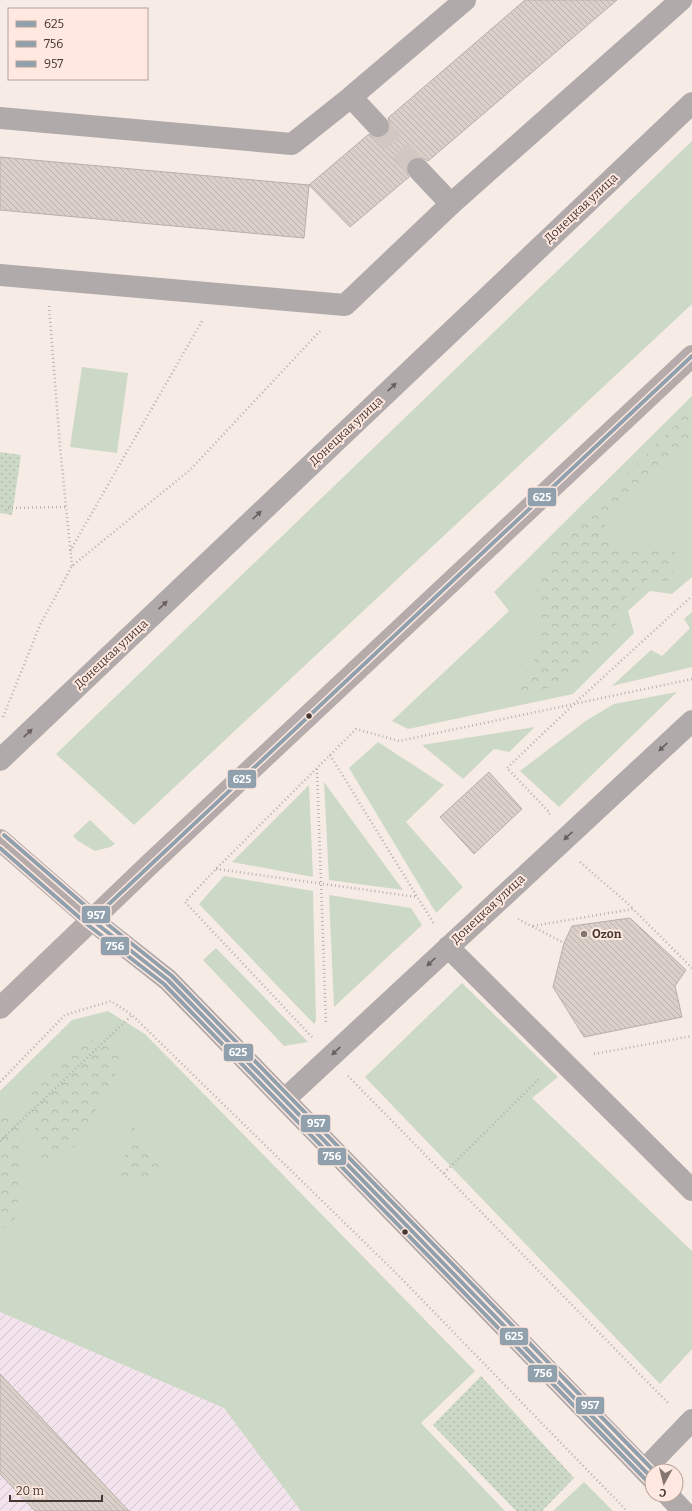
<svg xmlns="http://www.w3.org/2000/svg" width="692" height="1511" font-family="Bitter,serif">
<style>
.industrial{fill:url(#industrial-furrows)}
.green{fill:#cdd9c7}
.forest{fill:url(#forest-crowns)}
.park{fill:url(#park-dots)}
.building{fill:url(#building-back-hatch);stroke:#b9afa8}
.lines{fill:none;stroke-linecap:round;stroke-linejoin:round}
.minor-tunnel{stroke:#d3c7c2;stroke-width:22;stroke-dasharray:22 11;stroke-linecap:butt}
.path{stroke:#b7b0af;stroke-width:2.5;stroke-dasharray:1 3;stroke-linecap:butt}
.minor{stroke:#b0aaaa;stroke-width:22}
.major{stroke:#b5abaa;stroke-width:22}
.bus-1-casing{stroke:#fee8df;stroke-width:7}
.bus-2-casing{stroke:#fee8df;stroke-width:7}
.bus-3-casing{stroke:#fee8df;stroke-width:7}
.bus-1{stroke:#90a0ad;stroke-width:4}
.bus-2{stroke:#90a0ad;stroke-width:4}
.bus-3{stroke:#90a0ad;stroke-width:4}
.oneway{fill:#6a605c}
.bus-dot{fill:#453832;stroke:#fee8df;stroke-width:1.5}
.poi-dot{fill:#837771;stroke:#fee8df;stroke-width:1.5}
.labels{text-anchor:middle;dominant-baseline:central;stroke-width:4;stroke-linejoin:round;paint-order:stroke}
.street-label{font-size:12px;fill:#453832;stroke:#fee8df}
.poi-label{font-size:12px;font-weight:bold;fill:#453832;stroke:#fee8df;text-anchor:start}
.line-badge{stroke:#fee8df;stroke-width:1.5}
.badge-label{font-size:11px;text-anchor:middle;font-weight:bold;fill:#fff}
</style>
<defs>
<pattern id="industrial-furrows" width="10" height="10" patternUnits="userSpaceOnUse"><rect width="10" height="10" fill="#f2e3ec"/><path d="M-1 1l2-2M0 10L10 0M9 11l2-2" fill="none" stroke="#d1c4cb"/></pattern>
<pattern id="forest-crowns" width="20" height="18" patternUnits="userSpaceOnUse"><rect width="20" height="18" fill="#cdd9c7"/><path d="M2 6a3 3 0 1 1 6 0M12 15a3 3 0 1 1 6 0" fill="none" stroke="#b1bbab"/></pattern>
<pattern id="park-dots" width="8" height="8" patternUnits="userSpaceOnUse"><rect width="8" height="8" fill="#cdd9c7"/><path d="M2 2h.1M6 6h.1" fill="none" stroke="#b1bbab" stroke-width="1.8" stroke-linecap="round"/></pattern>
<pattern id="building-back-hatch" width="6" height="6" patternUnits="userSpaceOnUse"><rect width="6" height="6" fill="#dad0c9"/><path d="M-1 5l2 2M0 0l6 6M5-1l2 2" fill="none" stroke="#bcb3ad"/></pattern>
</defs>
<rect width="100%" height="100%" fill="#f7ebe6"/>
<path class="industrial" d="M0,1312L224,1408L301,1511H0Z"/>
<path class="green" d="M692,141V304L134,825L56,754Z
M82,367L128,373L117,453L70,447Z
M692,396V577L672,594L650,591L628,611L634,633L573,694L408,729L392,721L509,611L494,592Z
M692,612V667L612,686L651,650L662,656L690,628L684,619Z
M677,692L559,807L520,771L587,720L614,704Z
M535,727L509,752L494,749L463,779L422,745Z
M378,742L444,785L406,822L463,887L436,913L349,768Z
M324,782L403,890L329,880Z
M309,785L313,877L232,862Z
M90,820L115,844L110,847L95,851L78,841L73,836Z
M224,876L313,891L316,1021L314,1024L199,904Z
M329,895L411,908L422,925L334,1007Z
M216,948L308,1042L284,1046L203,960Z
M462,983L558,1077L532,1098L692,1251V1349L660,1384L365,1077Z
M108,1011L145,1034L475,1371L421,1423L505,1511H301L224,1408L0,1312V1091L72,1020Z
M584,1482L613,1511H553Z"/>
<path class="forest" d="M692,408V442L603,522L622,552L676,550L671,581L646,580L619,603L616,630L557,687L514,693L543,646L537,591L554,547Z
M84,1035L126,1057L76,1145L41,1169L30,1095Z
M7,1104L23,1129L19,1194L14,1223L0,1229V1109Z
M132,1125L163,1172L119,1182Z"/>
<path class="park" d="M0,452L21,455L12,515L0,513Z
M481,1376L574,1478L542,1511H516L433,1425Z"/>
<path class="building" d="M525,0H617L428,161L421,157H416L410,160L406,166V172L409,177L350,227L309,185L369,134L375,138H381L386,135L390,129V123L388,118Z
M0,157L309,185L304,238L0,210Z
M489,772L522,809L474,854L440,817Z
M630,918L686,970L675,986L682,1017L584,1037L553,987L564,943L572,926Z
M0,1374L129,1511H35L0,1474Z"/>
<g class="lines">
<path class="minor-tunnel" d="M378,126L418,169"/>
<path class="path" d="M49,306L60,446L72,566
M8,508L66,507
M70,551L202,321
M3,717L40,625L72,566L190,470L320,331
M330,755L434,924
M317,769L326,1024
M549,814L550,813L507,768L574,704L692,679
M580,862L633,908
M216,869L417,897
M518,919L564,943
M533,926L633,909L692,968
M312,1037L185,902L216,869L356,729L399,741L574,704L692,596
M594,1054L692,1036
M348,1076L669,1404
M0,1082L65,1015L111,1001L132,1015L398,1275L627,1511
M0,1141L132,1015
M444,1173L540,1078"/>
<path class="minor" d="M351,97L378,126
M0,118L292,144L351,97L465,0
M418,169L451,204
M0,275L345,305L451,204L681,0
M0,760L692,103
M92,920L168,980L652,1478
M448,947L692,1190
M285,1099L692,721
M644,1470L692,1420
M668,1495L683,1511"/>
<path class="major" d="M0,840L92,920
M0,1008L149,865L692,356"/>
<g class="bus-1-casing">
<path id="bus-1" d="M92,920L692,356
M92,920L168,980L652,1478"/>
</g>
<g class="bus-2-casing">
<path id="bus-2" d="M0,848L88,925L164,984L648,1482"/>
</g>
<g class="bus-3-casing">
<path id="bus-3" d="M4,835L96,915L172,976L654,1471"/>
</g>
<use href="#bus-1" class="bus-1"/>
<use href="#bus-2" class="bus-2"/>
<use href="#bus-3" class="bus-3"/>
</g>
<defs><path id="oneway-solid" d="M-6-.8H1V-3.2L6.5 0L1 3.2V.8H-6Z"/></defs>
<g class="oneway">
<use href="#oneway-solid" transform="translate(392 387) rotate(-43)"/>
<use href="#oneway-solid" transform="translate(257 515) rotate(-43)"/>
<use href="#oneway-solid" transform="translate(163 605) rotate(-43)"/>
<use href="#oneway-solid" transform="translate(28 733) rotate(-43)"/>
<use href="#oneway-solid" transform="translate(663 747) rotate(137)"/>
<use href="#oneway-solid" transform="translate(568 836) rotate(137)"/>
<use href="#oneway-solid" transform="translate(431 962) rotate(137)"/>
<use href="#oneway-solid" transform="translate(336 1051) rotate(137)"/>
</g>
<g class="bus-dot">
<circle cx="309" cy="716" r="3.5"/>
<circle cx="405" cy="1232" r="3.5"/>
</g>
<circle class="poi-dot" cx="584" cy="934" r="4"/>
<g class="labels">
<g class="street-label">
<text transform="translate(581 208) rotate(-43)">Донецкая улица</text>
<text transform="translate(346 431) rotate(-43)">Донецкая улица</text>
<text transform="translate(111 654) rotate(-43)">Донецкая улица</text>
<text transform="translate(488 909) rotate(-43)">Донецкая улица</text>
</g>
<g class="poi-label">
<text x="592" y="934">Ozon</text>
</g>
</g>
<g class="line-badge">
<rect x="527" y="487" width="30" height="20" rx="4" fill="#90a0ad"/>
<rect x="227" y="769" width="30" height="20" rx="4" fill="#90a0ad"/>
<rect x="81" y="905" width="30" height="19" rx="4" fill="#90a0ad"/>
<rect x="100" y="936" width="30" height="20" rx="4" fill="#90a0ad"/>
<rect x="223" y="1043" width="31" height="19" rx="4" fill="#90a0ad"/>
<rect x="300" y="1114" width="31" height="19" rx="4" fill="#90a0ad"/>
<rect x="317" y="1147" width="30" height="19" rx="4" fill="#90a0ad"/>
<rect x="499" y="1327" width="30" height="19" rx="4" fill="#90a0ad"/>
<rect x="527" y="1364" width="31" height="19" rx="4" fill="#90a0ad"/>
<rect x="575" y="1396" width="30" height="19" rx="4" fill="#90a0ad"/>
</g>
<g class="badge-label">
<text x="542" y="501">625</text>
<text x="242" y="783">625</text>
<text x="96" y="919">957</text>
<text x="115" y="950">756</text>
<text x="238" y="1056">625</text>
<text x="316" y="1127">957</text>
<text x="332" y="1160">756</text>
<text x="514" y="1340">625</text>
<text x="543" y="1377">756</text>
<text x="590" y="1409">957</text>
</g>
<rect x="8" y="8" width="140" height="72" fill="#fee8df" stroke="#b4a29a"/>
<rect x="16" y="21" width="20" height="6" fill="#90a0ad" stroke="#b4a29a"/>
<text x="44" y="28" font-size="12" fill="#453832">625</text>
<rect x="16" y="41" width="20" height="6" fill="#90a0ad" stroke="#b4a29a"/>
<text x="44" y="48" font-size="12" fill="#453832">756</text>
<rect x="16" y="61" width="20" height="6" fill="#90a0ad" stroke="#b4a29a"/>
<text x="44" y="68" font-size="12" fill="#453832">957</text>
<g transform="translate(664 1483) rotate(187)"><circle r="19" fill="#fee8df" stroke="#b4a29a"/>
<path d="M0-3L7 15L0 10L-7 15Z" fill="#837771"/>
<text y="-6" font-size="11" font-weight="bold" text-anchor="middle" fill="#453832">С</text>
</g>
<path d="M10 1495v6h92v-6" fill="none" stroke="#453832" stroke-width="2"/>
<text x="16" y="1495" font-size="12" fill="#453832" stroke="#fee8df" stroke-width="3" paint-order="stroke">20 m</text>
</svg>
